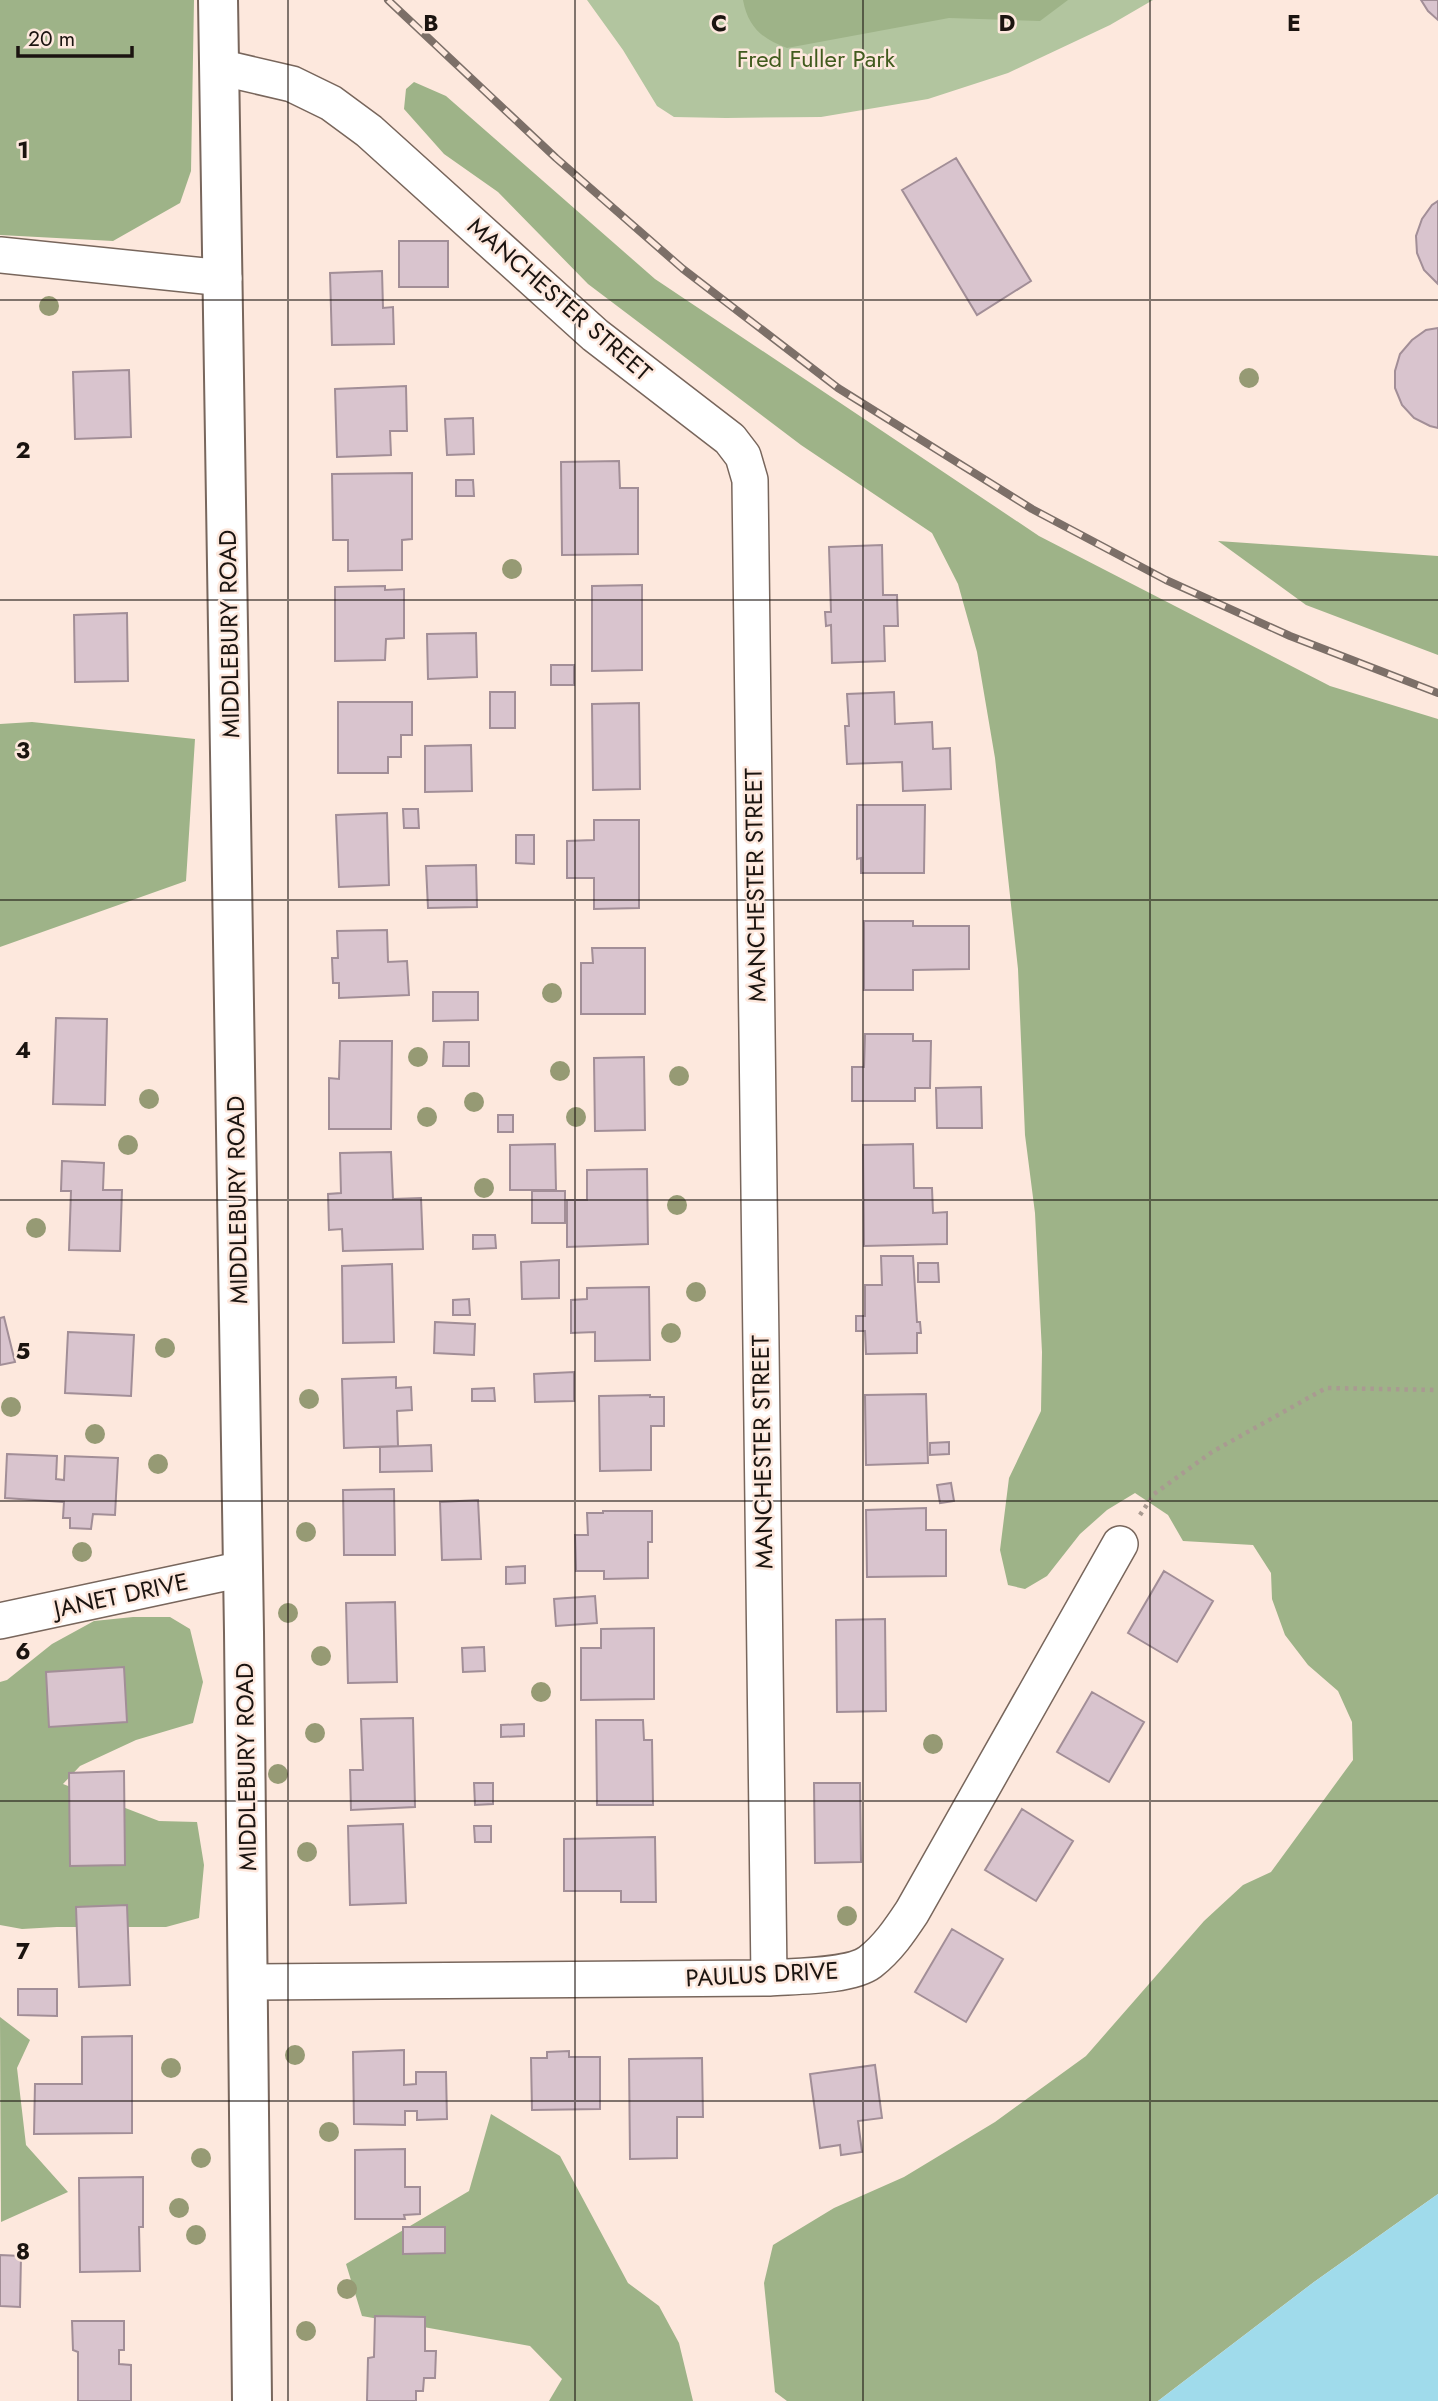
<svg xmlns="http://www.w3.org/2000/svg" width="1438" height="2401" font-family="Jost,sans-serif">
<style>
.green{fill:#b2c59f}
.forest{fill:#9eb388}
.water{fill:#a0dbeb}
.building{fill:#d9c4ce;stroke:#a28e97;stroke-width:2}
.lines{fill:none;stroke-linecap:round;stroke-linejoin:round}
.minor-casing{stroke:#78665c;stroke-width:38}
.tertiary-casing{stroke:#78665c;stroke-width:42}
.path{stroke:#a99a91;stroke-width:4.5;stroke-dasharray:3.5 5;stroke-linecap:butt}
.minor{stroke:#fff;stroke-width:35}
.tertiary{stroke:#fff;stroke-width:38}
.rail-casing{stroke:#7c6f68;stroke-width:8}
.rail{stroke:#fde8dd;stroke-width:5;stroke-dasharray:16;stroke-linecap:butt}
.tree{fill:#969a74}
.grid{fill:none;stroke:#1b1410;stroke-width:2;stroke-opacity:0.55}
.labels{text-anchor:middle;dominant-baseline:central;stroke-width:5;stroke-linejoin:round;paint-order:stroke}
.park-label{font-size:24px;fill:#415b1e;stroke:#fde8dd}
.street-label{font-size:24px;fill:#1b1410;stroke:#fde8dd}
.grid-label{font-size:23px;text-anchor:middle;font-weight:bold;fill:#1b1410;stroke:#fde8dd;stroke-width:5;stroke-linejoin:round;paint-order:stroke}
</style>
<rect width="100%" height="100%" fill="#fde8dd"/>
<path class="green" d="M587,0H1153L1110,25L1008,73L928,99L821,117L726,118L674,117L657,106L623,50Z"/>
<path class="forest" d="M0,0H194L191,171L180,203L113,241L0,235Z
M743,0H1068L1040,21L949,18L787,48C762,39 748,27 743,0Z
M414,82L446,96L655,279L1039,536L1330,686L1438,719V2194L1314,2282L1158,2401H787L775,2392L764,2283L773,2245L834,2208L904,2177L995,2122L1086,2056L1204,1921L1243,1885L1271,1872L1353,1760L1352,1722L1338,1691L1308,1665L1285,1635L1272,1599L1271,1573L1253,1545L1183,1541L1168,1515L1135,1493L1107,1510L1080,1534L1047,1576L1025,1589L1008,1585L1000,1550L1009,1478L1041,1411L1042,1352L1035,1213L1025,1135L1018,969L995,758L977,652L958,584L932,533L801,445L588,284L498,192L444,154L404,109L406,89Z
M1218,541L1438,556V655L1306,605Z
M32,722L195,739L186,881L0,947V724Z
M133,1617H170L190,1629L203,1682L193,1723L136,1740L80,1766L63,1784L159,1821L197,1822L204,1865L199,1918L166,1927H57L22,1929L0,1925V1682L7,1680L52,1644L94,1621Z
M0,2017L30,2040L17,2068L26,2145L68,2192L1,2222Z
M491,2114L560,2156L628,2283L659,2306L679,2343L693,2401H549L562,2379L530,2346L362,2316L346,2264L469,2191Z"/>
<path class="water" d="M1438,2194V2401H1158L1314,2282Z"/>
<path class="building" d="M1421,0H1438V20L1428,11Z
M956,158L1031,281L977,315L902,190Z
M1438,201V284L1424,270L1417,253L1416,236L1422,219L1432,205Z
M399,241H448V287H399Z
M382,271L383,308L393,307L394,344L332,345L330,273Z
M1438,328V428L1430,426L1414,418L1402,405L1395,388V371L1400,354L1412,340L1426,330Z
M129,370L131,437L75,439L73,372Z
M406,386L407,431H390L391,455L337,457L335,389Z
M473,418L474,454L447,455L445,419Z
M619,461L620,488H638V554L562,555L561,462Z
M412,473V539L402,540V570L348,571V540H333L332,474Z
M456,480H473L474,496H456Z
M882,545L883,595H897L898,626H884L885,661L832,663L831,625L826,626L825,612H831L829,547Z
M642,585V670L592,671V586Z
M385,586V590L404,589V638L386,639L385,660L335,661V587Z
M127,613L128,681L75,682L74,615Z
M476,633L477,677L428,679L427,634Z
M551,665H574V685H551Z
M490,692H515V728H490Z
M894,692L895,724L932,722L933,749L950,748L951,789L903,791L902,762L847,764L845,726H849L847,694Z
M338,702H412V735H401V757H388V773H338Z
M639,703L640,789L593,790L592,704Z
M471,745L472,791L425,792V746Z
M857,805H925L924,873H861V858L857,859Z
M403,809H418L419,828H404Z
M387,813L389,885L339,887L336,815Z
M594,820H639V908L594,909V878H567V841L594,840Z
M516,835H534V864L516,863Z
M476,865L477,907L428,908L426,866Z
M864,921H913V926H969V969L913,970V990H864Z
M387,930L388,962L407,961L409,995L339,998V983H333L332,958H338L337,931Z
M592,948H645V1014H581V963H593Z
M433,992H478V1020L433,1021Z
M56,1018L107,1019L105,1105L53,1104Z
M865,1034H913V1041H931L930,1088H915V1101H852V1067H864Z
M340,1041H392L391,1129H329V1078L339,1079Z
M444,1042H469V1066H443Z
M644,1057L645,1130L595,1131L594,1058Z
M981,1087L982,1128H937L936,1088Z
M498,1115H513V1132H498Z
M555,1144L556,1190H510V1145Z
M913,1144L914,1188H932L933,1213L947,1212V1244L864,1246L863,1145Z
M391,1152L393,1199L421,1198L423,1249L343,1251L342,1229L329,1230L328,1194L341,1193L340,1153Z
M62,1161L104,1163L103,1190H122L120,1251L69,1250L71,1191H61Z
M647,1169L648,1244L567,1247V1200H587V1170Z
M532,1191H565V1223H532Z
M473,1235H495L496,1248L473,1249Z
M881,1256H913L917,1322H920L921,1333H917V1353L866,1354L865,1331H856V1316H865V1285H882Z
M559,1260V1298L522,1299L521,1262Z
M918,1263H938L939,1282H918Z
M392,1264L394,1342L343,1343L342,1266Z
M649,1287L650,1360L595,1361V1332L571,1333V1300L587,1299V1288Z
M469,1299L470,1315H453V1300Z
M4,1317L15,1362L0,1365V1318Z
M435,1322L475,1324L474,1355L434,1353Z
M68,1332L134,1335L131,1396L65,1393Z
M574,1372V1401L535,1402L534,1374Z
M396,1377V1388L411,1387L412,1410L397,1411L398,1446L344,1448L342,1379Z
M494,1388L495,1401H472V1389Z
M926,1394L928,1463L866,1465L865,1395Z
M650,1395V1397H664V1426H651V1470L600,1471L599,1396Z
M949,1442V1454L930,1455V1443Z
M431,1445L432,1471L380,1472V1447Z
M7,1454L57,1456L56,1479L64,1480L65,1456L118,1458L115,1515L93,1514L91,1529L70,1528V1518H63L64,1502L5,1498Z
M951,1483L954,1501L940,1503L937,1485Z
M394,1489L395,1555H344L343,1490Z
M478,1500L481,1559L442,1560L440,1502Z
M926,1508V1530H946V1576L867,1577L866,1510Z
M603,1511H652V1542H648V1578L604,1579V1571H576L575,1535H588L587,1513H603Z
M525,1566V1583L506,1584V1567Z
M1164,1571L1213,1601L1177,1662L1128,1633Z
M595,1596L597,1623L556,1626L554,1599Z
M395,1602L397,1682L348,1683L346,1603Z
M885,1619L886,1711L837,1712L836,1620Z
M654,1628V1699L581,1700V1648H601V1629Z
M484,1647L485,1671L463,1672L462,1648Z
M124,1667L127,1722L49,1727L46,1672Z
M1092,1692L1144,1722L1109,1782L1057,1752Z
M413,1718L415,1807L351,1810L350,1770H363L361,1719Z
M596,1720H643L644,1740H652L653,1805H597Z
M524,1724V1736L501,1737V1725Z
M124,1771L125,1865L70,1866L69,1773Z
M474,1783H493V1804L475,1805Z
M814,1783H860L861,1862L815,1863Z
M1022,1809L1073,1841L1036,1901L985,1870Z
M403,1824L406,1903L350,1905L348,1826Z
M474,1826H491V1842H475Z
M655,1837L656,1902H621V1891H564V1839Z
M127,1905L130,1985L79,1987L76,1907Z
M952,1929L1003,1959L966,2022L915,1992Z
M18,1989H57V2016L18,2015Z
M132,2036V2133L34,2134L35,2084H82V2037Z
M404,2050V2085L416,2084V2072H446L447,2119L417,2120V2111H405V2125L354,2124L353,2052Z
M569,2051V2057H600V2109L532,2110L531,2058H547V2052Z
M702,2058L703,2117H677V2158L630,2159L629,2059Z
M875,2065L882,2118L858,2121L862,2152L841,2155L840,2145L820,2148L810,2074Z
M405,2149V2187H420V2214L404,2215L405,2219H355V2150Z
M143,2177V2227H139L140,2271L80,2272L79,2178Z
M403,2227H445V2253L403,2254Z
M0,2255L21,2256L20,2307L0,2306Z
M375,2316L425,2317V2351H436L435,2378H424L423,2391H416V2401H367L368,2358L374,2357Z
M72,2321H124V2350H119V2364L131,2365V2401H78V2352L73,2350Z"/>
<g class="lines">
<g class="minor-casing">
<path id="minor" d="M219,67L292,84L331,103L369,131L595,335L730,439L743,456L750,480L769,1978
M0,255L224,278
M0,1621L243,1569
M248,1982L769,1978C794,1976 850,1977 870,1962C888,1948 900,1930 912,1912L1120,1544"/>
</g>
<g class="tertiary-casing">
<path id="tertiary" d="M218,0L244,1632L252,2401"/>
</g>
<path class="path" d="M1140,1515L1154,1494L1212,1452L1326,1388L1438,1390"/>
<use href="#minor" class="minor"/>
<use href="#tertiary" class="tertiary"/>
<g class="rail-casing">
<path id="rail" d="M388,0L556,158L683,269L838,388L1032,509L1166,580L1290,636L1438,693"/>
</g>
<use href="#rail" class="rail"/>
</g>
<g class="tree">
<circle cx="49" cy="306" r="10"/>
<circle cx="1249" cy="378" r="10"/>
<circle cx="512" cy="569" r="10"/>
<circle cx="552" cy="993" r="10"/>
<circle cx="418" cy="1057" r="10"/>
<circle cx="560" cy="1071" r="10"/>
<circle cx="679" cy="1076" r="10"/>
<circle cx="149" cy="1099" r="10"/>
<circle cx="474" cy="1102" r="10"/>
<circle cx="427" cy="1117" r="10"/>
<circle cx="576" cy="1117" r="10"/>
<circle cx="128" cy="1145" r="10"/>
<circle cx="484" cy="1188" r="10"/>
<circle cx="677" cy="1205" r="10"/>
<circle cx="36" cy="1228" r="10"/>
<circle cx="696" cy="1292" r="10"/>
<circle cx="671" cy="1333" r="10"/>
<circle cx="165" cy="1348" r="10"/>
<circle cx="309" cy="1399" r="10"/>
<circle cx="11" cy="1407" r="10"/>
<circle cx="95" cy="1434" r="10"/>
<circle cx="158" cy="1464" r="10"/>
<circle cx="306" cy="1532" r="10"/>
<circle cx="82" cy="1552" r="10"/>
<circle cx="288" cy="1613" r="10"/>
<circle cx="321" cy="1656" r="10"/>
<circle cx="541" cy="1692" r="10"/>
<circle cx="315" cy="1733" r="10"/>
<circle cx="933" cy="1744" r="10"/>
<circle cx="278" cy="1774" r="10"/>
<circle cx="307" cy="1852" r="10"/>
<circle cx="847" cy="1916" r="10"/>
<circle cx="295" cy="2055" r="10"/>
<circle cx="171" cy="2068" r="10"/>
<circle cx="329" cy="2132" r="10"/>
<circle cx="201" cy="2158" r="10"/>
<circle cx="179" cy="2208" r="10"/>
<circle cx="196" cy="2235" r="10"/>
<circle cx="347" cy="2289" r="10"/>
<circle cx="306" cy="2331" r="10"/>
</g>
<path class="grid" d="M288,0V2401M575,0V2401M863,0V2401M1150,0V2401M0,300H1438M0,600H1438M0,900H1438M0,1200H1438M0,1501H1438M0,1801H1438M0,2101H1438"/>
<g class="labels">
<g class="park-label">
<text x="816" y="58">Fred Fuller Park</text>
</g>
<g class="street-label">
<text transform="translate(560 299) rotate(41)">MANCHESTER STREET</text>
<text transform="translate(229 634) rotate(-91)">MIDDLEBURY ROAD</text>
<text transform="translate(755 885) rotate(-91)">MANCHESTER STREET</text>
<text transform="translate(237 1200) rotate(-91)">MIDDLEBURY ROAD</text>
<text transform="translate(762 1452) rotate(-91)">MANCHESTER STREET</text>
<text transform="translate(121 1595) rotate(-12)">JANET DRIVE</text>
<text transform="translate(246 1767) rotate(-91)">MIDDLEBURY ROAD</text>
<text transform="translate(762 1974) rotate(-3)">PAULUS DRIVE</text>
</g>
</g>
<g class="grid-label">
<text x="431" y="31">B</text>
<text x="719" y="31">C</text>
<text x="1007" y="31">D</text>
<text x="1294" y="31">E</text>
<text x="23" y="158">1</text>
<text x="23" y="458">2</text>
<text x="23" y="758">3</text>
<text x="23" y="1058">4</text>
<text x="23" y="1359">5</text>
<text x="23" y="1659">6</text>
<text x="23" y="1959">7</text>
<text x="23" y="2259">8</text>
</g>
<path d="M18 46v10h114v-10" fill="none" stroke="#1b1410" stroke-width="3.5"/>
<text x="28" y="46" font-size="21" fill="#1b1410" stroke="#fde8dd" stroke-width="5" paint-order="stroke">20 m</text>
</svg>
